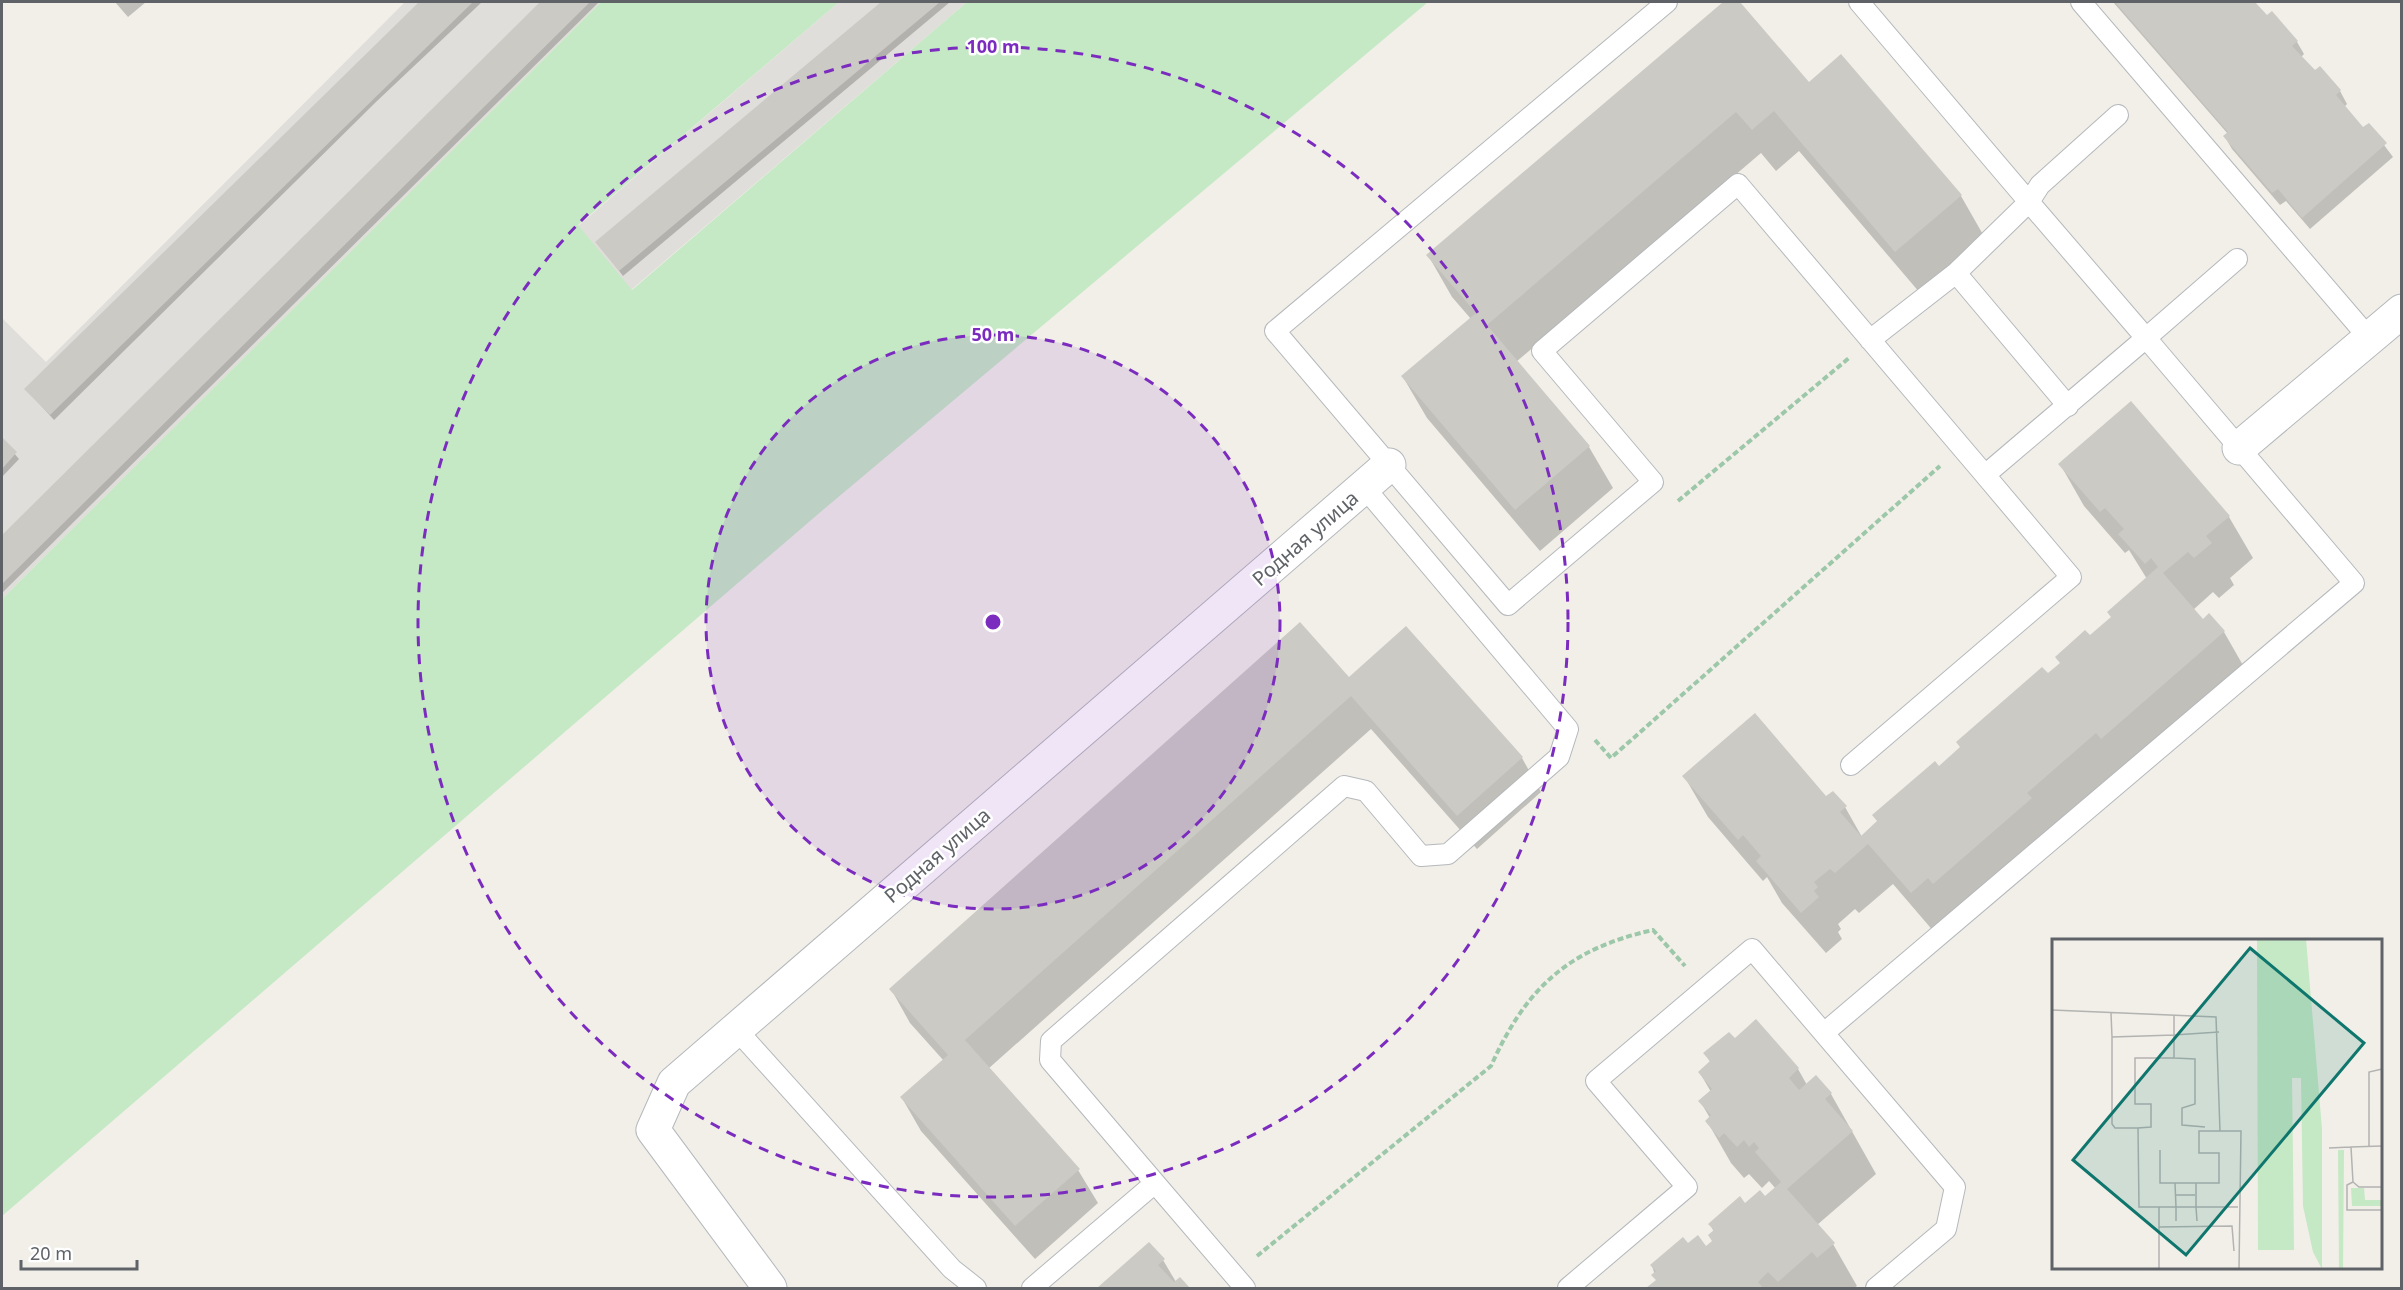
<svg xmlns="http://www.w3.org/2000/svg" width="2403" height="1290" font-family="'Noto Sans',sans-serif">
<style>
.industrial{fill:#e0deda}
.green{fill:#c5e8c5}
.shadow{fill:#0003}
.building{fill:#cccac5}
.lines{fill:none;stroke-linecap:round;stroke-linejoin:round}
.lane-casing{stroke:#b5b8bc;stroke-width:22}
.street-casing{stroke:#b5b8bc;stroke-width:35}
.path{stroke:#9cc7a9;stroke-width:4;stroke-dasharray:6 3;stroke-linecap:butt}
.lane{stroke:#fff;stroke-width:20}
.street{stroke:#fff;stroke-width:33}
.ring{fill:none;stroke:#7b2cbf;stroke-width:3;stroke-dasharray:10 8}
.labels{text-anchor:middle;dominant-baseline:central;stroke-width:5;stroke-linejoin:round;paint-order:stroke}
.street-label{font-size:20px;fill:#5f6368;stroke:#fff}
.inset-road{fill:none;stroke:#b3b3b1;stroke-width:1.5}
.view{fill:#0f766e;fill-opacity:0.15;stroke:#0f766e;stroke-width:3}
.inset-edge{fill:none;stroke:#5f6368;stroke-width:3}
.centre{fill:#7b2cbf;stroke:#fff;stroke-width:3}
.ring-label{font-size:18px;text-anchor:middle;font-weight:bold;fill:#7b2cbf;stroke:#fff;stroke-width:5;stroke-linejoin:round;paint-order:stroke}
</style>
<rect width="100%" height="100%" fill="#f1efe8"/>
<path class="industrial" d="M405,2H601L2,599V318L46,362Z
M839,2H967L631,290L578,226Z"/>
<path class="green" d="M601,2H839L578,225L632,290L967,2H1428L824,509L2,1216V599Z"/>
<path class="shadow" d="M115,2H146L128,17Z
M421,2H482L377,101L54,420L26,389Z
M543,2H599L2,593V538Z
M884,2H950L623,276L597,242Z
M1725,2H1738L1809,84L1841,56L1961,196L1985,238L1920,293L1799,151L1776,171L1761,153L1516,362L1589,447L1613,488L1540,551L1427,418L1403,377L1471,319L1452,297L1428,255Z
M2113,2H2253L2267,17L2297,42L2304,54L2301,57L2315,72L2340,91L2347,104L2344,107L2363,129L2369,125L2393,157L2310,229L2286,201L2280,205L2232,149L2225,137L2228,134Z
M2,439L19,459L2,477Z
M2060,464L2229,517L2253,558L2230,578L2234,585L2219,598L2213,592L2193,610L2203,621L2209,616L2224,632L2248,674L1935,933L1893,884L1859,913L1855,909L1838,924L1841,929L1838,932L1842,939L1826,953L1782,903L1767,877L1763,881L1708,817L1684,776L1826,798L1845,807L1862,837L2061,664L2057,657L2090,638L2112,618L2147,579L2129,550L2125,553L2084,506Z
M1406,629L1522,758L1541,792L1477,849L1371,729L988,1069L1078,1170L1098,1203L1035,1259L921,1131L902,1098L944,1061L910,1023L891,989L1349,680Z
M1756,1021L1798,1069L1807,1085L1831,1094L1876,1174L1817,1225L1833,1244L1857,1286L1854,1288H1648L1657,1281L1652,1266L1688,1246L1706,1248L1713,1242L1714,1232L1710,1224L1745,1205L1765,1198L1776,1189L1769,1181L1762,1188L1749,1174L1744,1178L1731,1163L1707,1121L1710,1118L1700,1101L1711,1092L1700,1073L1711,1063L1705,1054L1735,1040Z
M1149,1244L1163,1260L1176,1282L1180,1279L1188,1288H1099Z"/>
<path class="building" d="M419,2H473L50,415L24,389Z
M540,2H590L2,584V535Z
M881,2H940L619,271L595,242Z
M1723,2H1740L1809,82L1841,54L1962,195L1895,252L1774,111L1752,130L1736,112L1487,325L1590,446L1515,510L1401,376L1476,313L1426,255Z
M2115,2H2255L2267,15L2272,11L2298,41L2292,46L2315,70L2320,66L2341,90L2336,95L2363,127L2369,123L2387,143L2302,218L2278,189L2272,193L2223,136L2228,132Z
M2131,401L2230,516L2206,536L2212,543L2194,558L2188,552L2163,573L2203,619L2209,613L2225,631L2101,739L2096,733L2027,793L2032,798L1933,884L1928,878L1911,893L1868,844L1835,873L1830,869L1814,882L1818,887L1814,891L1819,897L1801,913L1756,861L1761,856L1743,835L1738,840L1682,776L1755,713L1826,796L1833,791L1847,806L1840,812L1861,836L1877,821L1872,815L1935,761L1939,766L1960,747L1956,742L2042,667L2048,673L2060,663L2055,657L2085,630L2090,635L2111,617L2107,612L2158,567L2151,558L2145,564L2118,534L2124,529L2105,508L2100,512L2058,464Z
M2,437L17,452L2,469Z
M1300,622L1349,677L1406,626L1523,757L1457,816L1351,696L965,1040L1080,1169L1015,1226L900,1097L948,1055L889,989Z
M1756,1019L1799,1068L1789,1078L1799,1090L1816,1075L1832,1093L1825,1099L1853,1131L1787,1189L1835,1243L1817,1258L1812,1252L1778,1282L1768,1272L1758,1282L1763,1288H1646L1656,1280L1651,1275L1656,1271L1650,1265L1683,1237L1688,1243L1698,1235L1706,1246L1712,1241L1708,1235L1714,1230L1708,1224L1740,1196L1745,1203L1760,1190L1765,1196L1781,1182L1755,1152L1759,1148L1754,1142L1749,1147L1744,1140L1737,1147L1724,1133L1719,1138L1705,1121L1711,1115L1698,1101L1712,1089L1698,1072L1710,1061L1703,1053L1729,1032L1735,1038Z
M1149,1242L1165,1259L1158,1265L1174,1282L1180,1277L1190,1288H1097Z"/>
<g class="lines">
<g class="lane-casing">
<path id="lane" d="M1667,2L1275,331L1508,605L1653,482L1542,351L1738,184L1985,475L2146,338L2029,202L2040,185L2118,115
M1859,2L2029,202L1956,273L1870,340
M2081,2L2369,338
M1956,273L2068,406
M1851,765L2071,577L1985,475
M736,1029L952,1269L976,1288
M1824,1033L2354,583L2146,338L2237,259
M1155,1183L1050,1060L1051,1041L1344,786L1366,791L1421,856L1448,854L1559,757L1568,729L1364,487
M1032,1288L1155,1183L1245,1288
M1568,1288L1687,1187L1596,1081L1752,949L1955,1187L1946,1229L1876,1288"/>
</g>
<g class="street-casing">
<path id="street" d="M2239,448L2402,311
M770,1288L653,1130L674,1083L1389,465"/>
</g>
<path class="path" d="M1678,501L1849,358
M1595,740L1611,758L1940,466
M1257,1256L1491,1066C1526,988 1568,949 1653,930L1685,966"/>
<use href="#lane" class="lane"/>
<use href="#street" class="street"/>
</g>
<circle cx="993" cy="622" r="287" fill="#7b2cbf" fill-opacity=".12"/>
<g class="ring">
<circle cx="993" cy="622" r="287"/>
<circle cx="993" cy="622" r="575"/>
</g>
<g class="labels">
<g class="street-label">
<text transform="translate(1305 538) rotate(-41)">Родная улица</text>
<text transform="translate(937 855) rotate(-41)">Родная улица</text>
</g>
</g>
<g transform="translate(2052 939)">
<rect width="330" height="330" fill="#f1efe8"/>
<path d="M205,0H254L270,190V330L261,313L251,267L249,139H240L242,311H206ZM286,211H292L291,330H287ZM299,249H312L313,261H330V267H300Z" fill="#c5e8c5"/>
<path class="inset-road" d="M0,71L164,78L168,192M59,74L60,98M122,76V96L167,93M122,119L143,120V165L130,169V186L153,188M86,189H63L60,185V98L122,96V119H83V165H99V188L86,189L87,268H124V282M330,207L299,208L301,243L295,246V271H330M317,208V133L330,130M277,209L299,208M108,211V244H123M301,243L307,248H330M144,244V268H186M123,256H143M107,268V330M145,282L144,268H124L123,244H167V214H147V192H189L187,330M107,288L180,287L182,312"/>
<path class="view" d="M198,9L312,104L134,316L21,221Z"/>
<rect width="330" height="330" class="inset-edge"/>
</g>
<circle cx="993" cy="622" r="9" class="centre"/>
<g class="ring-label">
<text x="993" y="53">100 m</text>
<text x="993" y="341">50 m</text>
</g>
<rect width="2403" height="1290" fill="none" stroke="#5f6368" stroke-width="6"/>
<path d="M21 1260v9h116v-9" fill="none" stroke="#5f6368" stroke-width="3"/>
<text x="30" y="1260" font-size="18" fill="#5f6368" stroke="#ffffff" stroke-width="4.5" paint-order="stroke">20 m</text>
</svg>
